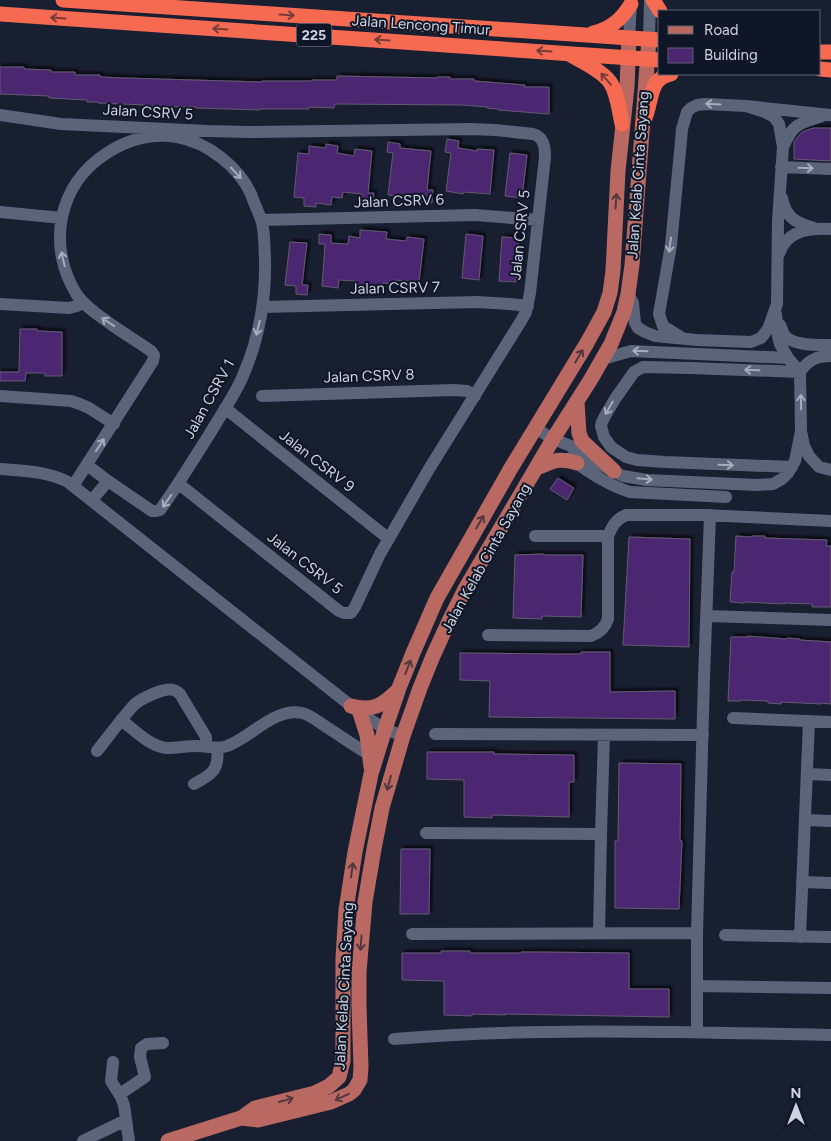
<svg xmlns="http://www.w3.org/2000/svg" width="831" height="1141" font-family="Figtree,sans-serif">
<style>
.building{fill:#4b2671;stroke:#645b71;filter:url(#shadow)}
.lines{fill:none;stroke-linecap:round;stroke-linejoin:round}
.minor{stroke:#5b6479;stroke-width:12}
.major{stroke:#b96862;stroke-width:15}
.highway{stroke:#f76a52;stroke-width:15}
.oneway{stroke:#773c3a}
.oneway2{stroke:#a5acbb}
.oneway3{stroke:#53373f}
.labels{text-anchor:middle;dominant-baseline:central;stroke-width:4;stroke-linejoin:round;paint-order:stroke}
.shield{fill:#0f1627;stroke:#949aa8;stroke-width:1}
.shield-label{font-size:14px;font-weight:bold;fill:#cdd3df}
.street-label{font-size:15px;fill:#cdd3df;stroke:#0f1627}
</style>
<defs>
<filter id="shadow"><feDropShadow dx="3" dy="-3" stdDeviation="1" flood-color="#0009"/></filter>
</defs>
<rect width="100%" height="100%" fill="#181f31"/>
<path class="building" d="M0,67H24V69L51,70V72H75V75H100V77L124,78L262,82V81H312V80H337V76L437,78V77H450V79H474V81L525,85L524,87H549V114L498,110V109L487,108V107L461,105L335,104L334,108L309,107V109H259V110L196,108V107L146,106V105L98,103V102H87V100L49,98V96L0,94Z
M813,128H831V161L794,159V142L797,138L802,132Z
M447,139L459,141L458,148L477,151V149L494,150L490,194L463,192V194L446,191L451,153L445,152Z
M388,142L400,144V148L431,151L427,190H433L432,203L420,202V199L388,195L393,153L387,152Z
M326,144L338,146L337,153L354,156L355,149L372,151L368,193H374L373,203L361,202L362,194L343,192L342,198L332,197L331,205L316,203V207L304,206V198L294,197L298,153L309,154V146L326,148Z
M510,153L527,155L522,198L505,196Z
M360,230L387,232L386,239L406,241L407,237L424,239L419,282L394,280V284L383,283L382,291L354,289L355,281L339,280L338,288L322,286L325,244H319V234L331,235V243L348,244L349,236L360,238Z
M466,234L483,236L479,280L462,278Z
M502,237L519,238L516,282L499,281Z
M290,242L307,243L302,285H308L307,295L296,294V286L285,285Z
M20,329H37V331L62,332V376H45V373H26L25,381H0V372H19Z
M558,478L574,488L567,500L550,489Z
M736,536L751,537L752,536H765V538L827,540L826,546H831V607H812V604L785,603V604L744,602V603L730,602L732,572H734Z
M629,537L690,539L689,647L623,645Z
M544,554V555H583L581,617L542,616V619L513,618L515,555Z
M747,636L787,639V638L800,639V640L831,642V704L821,703V704L781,702V704L768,703V701L741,700V701H728L731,637H747Z
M581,652H610V692L675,691V719L489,717L490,681L460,680V653L558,654H581Z
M427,752H494V754L574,755V782H569V817L492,815V818L464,817V780L427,779Z
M619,763L681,764L680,841H682L679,909L615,908V841H618Z
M401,849H430L429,914H400Z
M441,951H470V953H521V952H536L629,953V989H669V1017L505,1014V1015L472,1014V1016L444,1015V981L402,980V953H441Z"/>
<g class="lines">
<path class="minor" d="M629,38L631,4
M649,39L650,0
M0,115L61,124L208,131L248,132L471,129L495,130L533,134C544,137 545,147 545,157L530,293L526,312L521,321L429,469L380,554L355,607L351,613H344L339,611L179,484
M783,147C794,123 798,124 822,116
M781,167L831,169
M782,198C786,218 796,223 814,228
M0,212L62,218
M261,220L475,215L538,220
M779,254C787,230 809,228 831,229
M628,294L633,303L635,323L638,328L645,332L655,336L697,340L751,342L761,338L768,329L777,304L778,221L783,147L779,124L774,117L765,112L746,106
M0,304L69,308L77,306L83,303
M262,307L477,302L510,304L528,306
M776,314L778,336L780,344L788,358L800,372L801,431L804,446L809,456L819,467L831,470
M780,325C782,329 783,333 785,336C794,346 818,345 831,345
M681,337L663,326L659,314L671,245L681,141L682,129L687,112L691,108L697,105L705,104L746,106L831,115
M603,359L631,351L788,358
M800,372C808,360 817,356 831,356
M0,396L71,401L80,404L89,408L114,424
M262,396L454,390L467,391L475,396
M225,408L311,477L389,539
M535,428L553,439L571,446L585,456L601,465L623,476L647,480L757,485L773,484L782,479L788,473L795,461L801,431
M570,458C588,472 608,485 630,492L726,497
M792,467L665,462L637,460L626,457L611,447L604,437L601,426L602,422L605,416L615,399L634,372L643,367L690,368L800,372
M0,469C24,471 46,471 68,482L360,713L385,729L403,736
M73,486L153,361L154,355L151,351C138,342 125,334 112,325C100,316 86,308 77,295C46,246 58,184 107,153C129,139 151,133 177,137C207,142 239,167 251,194C254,203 258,211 261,219C265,231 264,245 265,258C266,299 259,340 242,378C233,398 220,416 209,435C193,460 178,485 160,510L156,511H152L108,481L87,465
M92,500L108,481
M535,536H608
M707,616L831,620
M488,635L591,636C599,633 605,628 608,619V536C613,525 615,520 626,515H703L831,521
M733,718L831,722
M121,720C135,730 149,746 166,748C177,748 187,746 197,746C207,746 217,750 227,746C250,738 275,707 302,713C311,715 320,723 328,728C342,737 356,747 370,755
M435,734L703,735
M97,751C109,736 121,719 134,705C140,699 165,687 173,690C176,690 177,692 180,694L206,737V746
M807,774L831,775
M194,784C211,775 220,770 217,748
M805,820L831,821
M426,833L601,834
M802,882L831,883
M599,933L601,834L604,735
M412,934L697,933
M725,935L831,937
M800,937L809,721
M697,986L831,988
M697,1032V933L704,677L710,515
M394,1039C539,1027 685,1032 831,1035
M113,1062L111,1081L121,1097L124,1105L129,1141
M120,1094L145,1077L140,1057L141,1048L147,1044L163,1043
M83,1141L126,1120"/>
<path class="major" d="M577,402L579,433L582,441L614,471
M537,468C555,460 558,458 577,463
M351,706C373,712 383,705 398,690
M360,713L367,735L371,767
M241,1118L258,1120L331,1102L349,1094L354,1090L360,1080L361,1067L359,1006V972L365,902L374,849L382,808L403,736L420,688L433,656L449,621L465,589L553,439L591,379L611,344L624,312L628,294L632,265L649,39
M168,1141L241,1118L255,1108L315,1093L329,1086L339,1077L343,1061V958L346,910L355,852L371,774L385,729L399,688L413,653L437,598L511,468L587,343L604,312L610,293L613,271L618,171L627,87L629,38"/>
<path class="highway" d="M63,0L660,40
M653,0L660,11
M0,14L660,60
M593,33C611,29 622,19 631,4
M820,52H831
M571,55C584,63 601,70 610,82C618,94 619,111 622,124
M820,69L831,70
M643,124C645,117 648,111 649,104C653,90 653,78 671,74"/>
</g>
<defs><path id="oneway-shaft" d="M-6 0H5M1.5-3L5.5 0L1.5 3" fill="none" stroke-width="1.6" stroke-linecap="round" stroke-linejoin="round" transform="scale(1.25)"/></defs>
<g class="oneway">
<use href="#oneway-shaft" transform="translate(287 15) rotate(4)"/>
<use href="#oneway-shaft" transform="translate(58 18) rotate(-176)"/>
<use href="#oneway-shaft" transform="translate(220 29) rotate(-176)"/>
<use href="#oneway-shaft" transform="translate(382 40) rotate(-176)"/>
<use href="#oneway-shaft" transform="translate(544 51) rotate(-176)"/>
<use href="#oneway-shaft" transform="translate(606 79) rotate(-131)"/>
</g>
<g class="oneway2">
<use href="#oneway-shaft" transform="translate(713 104) rotate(-177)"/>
<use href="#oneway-shaft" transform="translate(806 168) rotate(2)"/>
<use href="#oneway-shaft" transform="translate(236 173) rotate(47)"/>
<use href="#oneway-shaft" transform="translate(670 245) rotate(98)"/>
<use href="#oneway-shaft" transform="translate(63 259) rotate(-103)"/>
<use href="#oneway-shaft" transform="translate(108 322) rotate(-146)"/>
<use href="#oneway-shaft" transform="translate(258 328) rotate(103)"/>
<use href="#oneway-shaft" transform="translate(640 351) rotate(-178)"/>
<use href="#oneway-shaft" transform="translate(752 370) rotate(-178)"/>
<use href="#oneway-shaft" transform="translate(801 402) rotate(-91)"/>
<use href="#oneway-shaft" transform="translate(609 408) rotate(120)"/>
<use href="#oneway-shaft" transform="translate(100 445) rotate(-57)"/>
<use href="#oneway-shaft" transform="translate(726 465) rotate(2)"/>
<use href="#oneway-shaft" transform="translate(645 479) rotate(5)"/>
<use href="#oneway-shaft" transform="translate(167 501) rotate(125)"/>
</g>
<g class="oneway3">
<use href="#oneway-shaft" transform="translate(616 201) rotate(-86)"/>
<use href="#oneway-shaft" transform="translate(579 356) rotate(-59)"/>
<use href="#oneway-shaft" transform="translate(480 522) rotate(-60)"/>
<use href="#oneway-shaft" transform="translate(408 667) rotate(-69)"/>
<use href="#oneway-shaft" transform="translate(389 783) rotate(105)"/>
<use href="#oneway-shaft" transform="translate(352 870) rotate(-82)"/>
<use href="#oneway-shaft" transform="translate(361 943) rotate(94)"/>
<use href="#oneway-shaft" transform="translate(342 1097) rotate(155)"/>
<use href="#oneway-shaft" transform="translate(286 1100) rotate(-15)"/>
</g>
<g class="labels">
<rect class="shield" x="296.5" y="23.5" width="35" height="23" rx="4"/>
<g class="shield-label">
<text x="314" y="35">225</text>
</g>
<g class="street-label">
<text transform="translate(421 25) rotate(4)">Jalan Lencong Timur</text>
<text transform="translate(148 112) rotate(3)">Jalan CSRV 5</text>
<text transform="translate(638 175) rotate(-86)">Jalan Kelab Cinta Sayang</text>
<text transform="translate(399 201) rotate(-2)">Jalan CSRV 6</text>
<text transform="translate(520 235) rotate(-84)">Jalan CSRV 5</text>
<text transform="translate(395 288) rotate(-1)">Jalan CSRV 7</text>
<text transform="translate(369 376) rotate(-2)">Jalan CSRV 8</text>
<text transform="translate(209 399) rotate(-61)">Jalan CSRV 1</text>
<text transform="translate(317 461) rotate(38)">Jalan CSRV 9</text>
<text transform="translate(486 558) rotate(-61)">Jalan Kelab Cinta Sayang</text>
<text transform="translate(305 563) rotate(38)">Jalan CSRV 5</text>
<text transform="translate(344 986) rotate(-87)">Jalan Kelab Cinta Sayang</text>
</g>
</g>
<rect x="658" y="10" width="162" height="65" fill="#0f1627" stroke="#5b6271"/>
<rect x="668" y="26" width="25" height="8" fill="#b96862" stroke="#5b6271"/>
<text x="704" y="35" font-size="15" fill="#cdd3df">Road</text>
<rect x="668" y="48" width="25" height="15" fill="#4b2671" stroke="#5b6271"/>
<text x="704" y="60" font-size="15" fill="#cdd3df">Building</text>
<g transform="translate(796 1106)" stroke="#0f1627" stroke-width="4" paint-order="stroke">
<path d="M0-4L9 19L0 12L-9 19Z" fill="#cdd3df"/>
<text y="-8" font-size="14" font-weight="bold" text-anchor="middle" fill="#cdd3df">N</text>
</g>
</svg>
